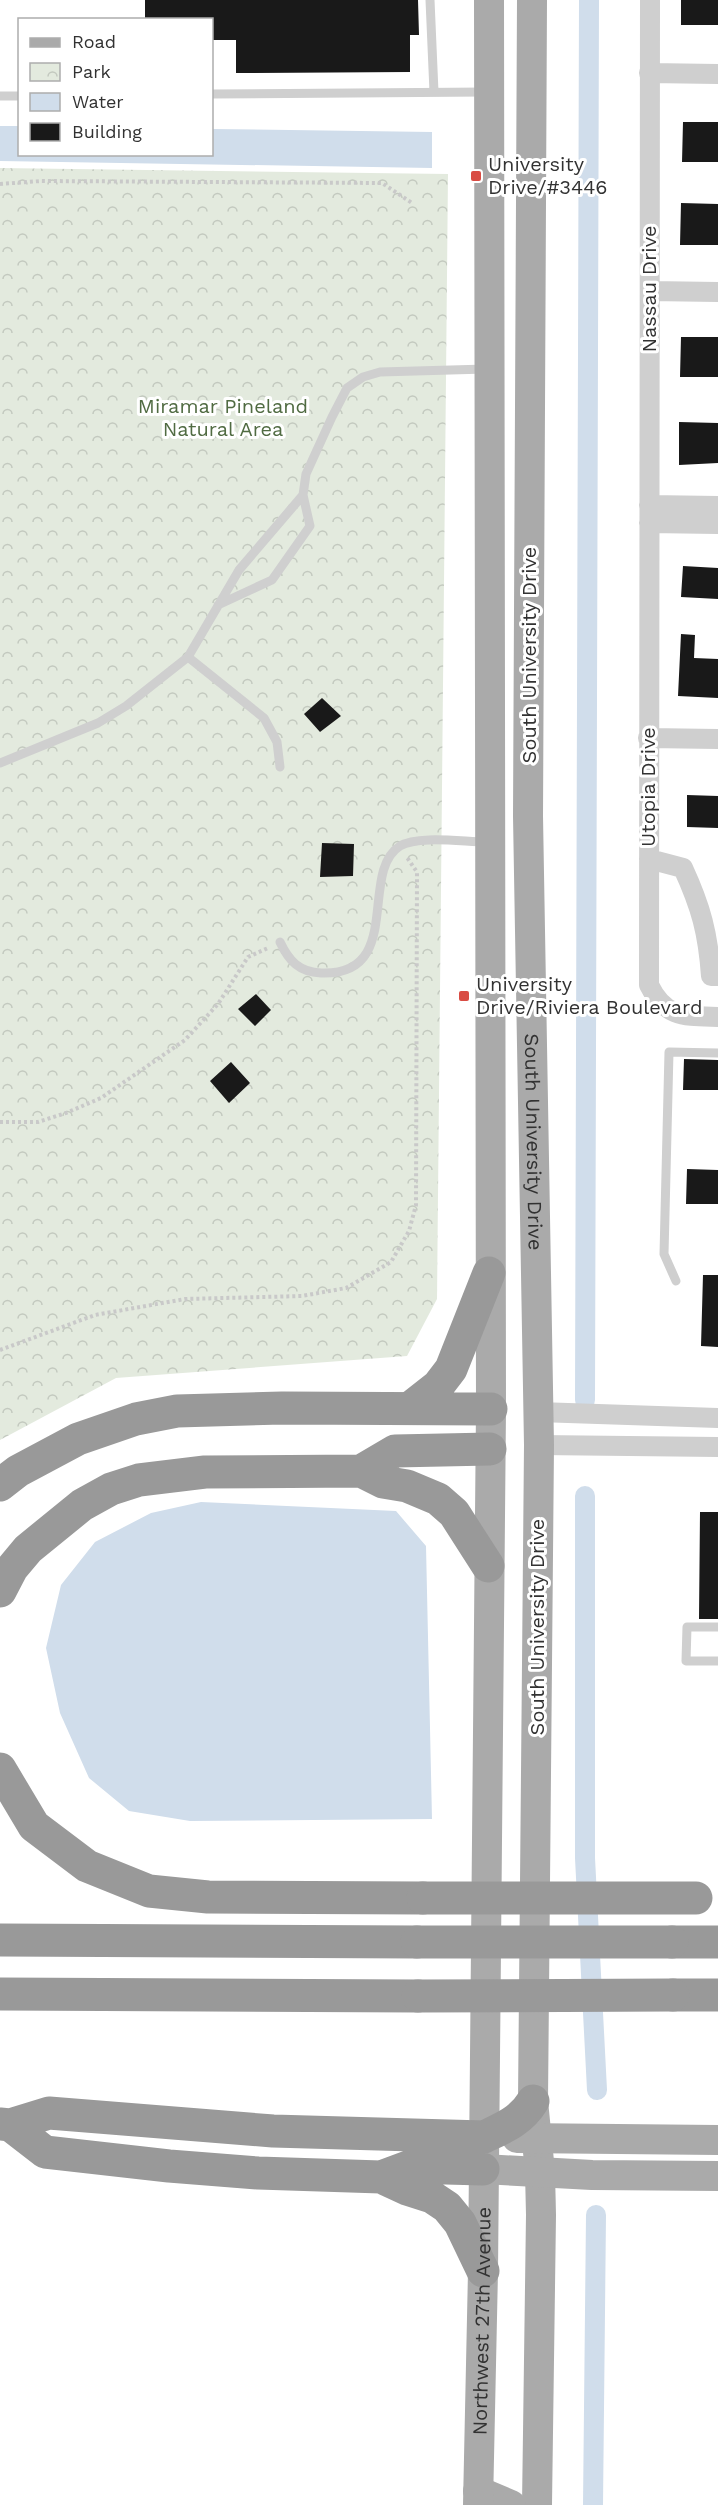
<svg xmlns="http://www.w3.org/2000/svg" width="718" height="2505" font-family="'Work Sans',sans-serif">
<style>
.park{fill:url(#park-crowns)}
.water{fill:#d0ddeb}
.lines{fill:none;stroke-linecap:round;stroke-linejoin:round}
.canal{stroke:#d0ddeb;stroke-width:20}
.building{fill:#191919}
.path{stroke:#c9c9c9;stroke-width:4;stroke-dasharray:3 3;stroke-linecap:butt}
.lane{stroke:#cfcfcf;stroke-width:9}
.street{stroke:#cfcfcf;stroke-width:20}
.primary{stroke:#aaa;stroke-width:30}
.highway{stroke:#999;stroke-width:33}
.highway-bridge{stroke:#999;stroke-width:33}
.poi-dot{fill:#d94c44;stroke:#fff;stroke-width:2}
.labels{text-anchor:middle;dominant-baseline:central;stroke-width:6;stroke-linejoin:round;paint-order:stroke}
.poi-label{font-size:20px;fill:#323232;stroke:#fff;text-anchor:start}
.street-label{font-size:20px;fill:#323232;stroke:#fff}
.park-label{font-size:20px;fill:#506b42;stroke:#fff}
</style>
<defs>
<pattern id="park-crowns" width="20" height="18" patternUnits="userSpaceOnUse" patternTransform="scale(1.5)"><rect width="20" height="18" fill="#e3eade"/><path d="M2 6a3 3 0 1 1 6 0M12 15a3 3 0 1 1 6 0" fill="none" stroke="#c3c9bf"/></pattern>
</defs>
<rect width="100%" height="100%" fill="#fff"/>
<path class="park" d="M0,168L448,174L437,1299L407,1356L116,1378L0,1440Z"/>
<path class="water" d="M0,126H19L20,154H212V129L432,132V168L0,161Z
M201,1502L396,1511L426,1546L432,1819L190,1821L129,1811L89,1778L60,1713L46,1648L61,1585L95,1542L151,1513Z"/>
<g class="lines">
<path class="canal" d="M585,1400L589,0
M585,1496V1858L597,2090
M593,2505L596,2215"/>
</g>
<path class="building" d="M145,0H418L419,35H410V72L236,73V40H212V20H145Z
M681,0H718V25H681Z
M683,122H718V162H682Z
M681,203L718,204V245H680Z
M681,337H718V377H680Z
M679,422L718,423V463L679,465Z
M683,566L718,568V599L681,597Z
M681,634L695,635L694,658L718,659V698L678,696Z
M322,698L341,716L320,732L304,714Z
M687,795L718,796V828L687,827Z
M322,843L354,844L353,876L320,877Z
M256,994L271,1010L255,1026L238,1009Z
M684,1059L718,1060V1090H683Z
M231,1062L250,1083L229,1103L210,1081Z
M687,1169L718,1170V1204H686Z
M703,1275H718V1347L701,1346Z
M700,1512H718V1619H699Z"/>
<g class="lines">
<path class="path" d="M0,184L41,181L382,183L412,203
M0,1122H38L66,1113L101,1098L185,1040L218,1004L248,957L268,948
M0,1350L95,1315L185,1299L302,1296L346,1288L391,1262L409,1231L416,1205L417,872L406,856"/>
<path class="lane" d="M430,0L434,92
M212,94L485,92
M0,96H20
M218,605L272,580L310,526L303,495L306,474L332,417L347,388L363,377L380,372L486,369
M188,657L264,718L277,742L280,767
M0,763L98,723L126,706L188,657L239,570L303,495
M280,942C289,961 299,972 321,973C405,976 358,872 400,846C418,835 464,842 486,842
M676,1281L664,1254L669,1052L718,1053
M718,1627H687L686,1661H718"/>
<path class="street" d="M650,0L649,985C665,1018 685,1016 718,1017
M649,73L718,74
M650,291L718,292
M649,505L718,506
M649,523L718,524
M648,738L718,739
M649,859L683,868C701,907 708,933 711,976H718
M538,1412L718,1418
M539,1445L718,1447"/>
<g class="primary">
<path id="s1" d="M532,0L528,816L539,1445L533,2101L540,2172L541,2215L537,2505"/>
<path d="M517,2138L718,2140"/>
<path d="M483,2169L592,2175L718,2176"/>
<path d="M478,2491L511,2505"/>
<path id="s2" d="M478,2505L483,2271L491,1409L489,0"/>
</g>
<path class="highway" d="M410,1408L438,1386L451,1369L489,1273
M361,1471L395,1451L490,1449
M0,1485L18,1471L78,1439L136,1419L177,1411L282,1408L491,1409
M0,1591L12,1568L28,1549L82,1505L111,1489L139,1480L205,1472L361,1471L383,1482L407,1486L438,1499L454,1513L488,1566
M0,1769L34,1826L87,1866L149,1891L208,1897L423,1898
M0,1940L417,1942
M672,1942H718
M0,1994L418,1996
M673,1995H718
M0,2124L10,2125L49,2113L273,2131L484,2137C503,2128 521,2121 533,2101
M10,2125L45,2152L169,2166L258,2173L381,2177L408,2167L483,2169
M381,2177L407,2189L432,2197L447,2207L460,2223L483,2271"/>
<path class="highway-bridge" d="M423,1898H696
M417,1942H672
M418,1996L673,1995"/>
</g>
<g class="poi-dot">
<rect x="470" y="170" width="12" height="12" rx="3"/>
<rect x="458" y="990" width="12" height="12" rx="3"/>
</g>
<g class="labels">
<g class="poi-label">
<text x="488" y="164">University<tspan x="488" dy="23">Drive/#3446</tspan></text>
<text x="476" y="984">University<tspan x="476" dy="23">Drive/Riviera Boulevard</tspan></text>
</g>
<g class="street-label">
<text transform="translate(649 289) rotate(-90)">Nassau Drive</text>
<text transform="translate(529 655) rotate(-90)">South University Drive</text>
<text transform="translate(648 787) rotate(-90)">Utopia Drive</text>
<text stroke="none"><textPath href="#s1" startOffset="1142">South University Drive</textPath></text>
<text transform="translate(537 1627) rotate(-90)">South University Drive</text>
<text stroke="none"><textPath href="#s2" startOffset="184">Northwest 27th Avenue</textPath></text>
</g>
<g class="park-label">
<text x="223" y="406">Miramar Pineland<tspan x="223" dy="23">Natural Area</tspan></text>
</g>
</g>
<rect x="18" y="18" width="195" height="138" fill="#ffffff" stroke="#adadad" stroke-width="1.5"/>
<rect x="30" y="38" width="30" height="9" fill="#aaaaaa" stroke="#adadad" stroke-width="1.5"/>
<text x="72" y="48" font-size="18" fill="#323232">Road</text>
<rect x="30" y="63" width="30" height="18" fill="url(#park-crowns)" stroke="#adadad" stroke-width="1.5"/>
<text x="72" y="78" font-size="18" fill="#323232">Park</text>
<rect x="30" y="93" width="30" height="18" fill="#d0ddeb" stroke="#adadad" stroke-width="1.5"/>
<text x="72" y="108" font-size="18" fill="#323232">Water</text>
<rect x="30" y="123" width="30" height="18" fill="#191919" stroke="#adadad" stroke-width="1.5"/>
<text x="72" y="138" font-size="18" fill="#323232">Building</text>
</svg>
